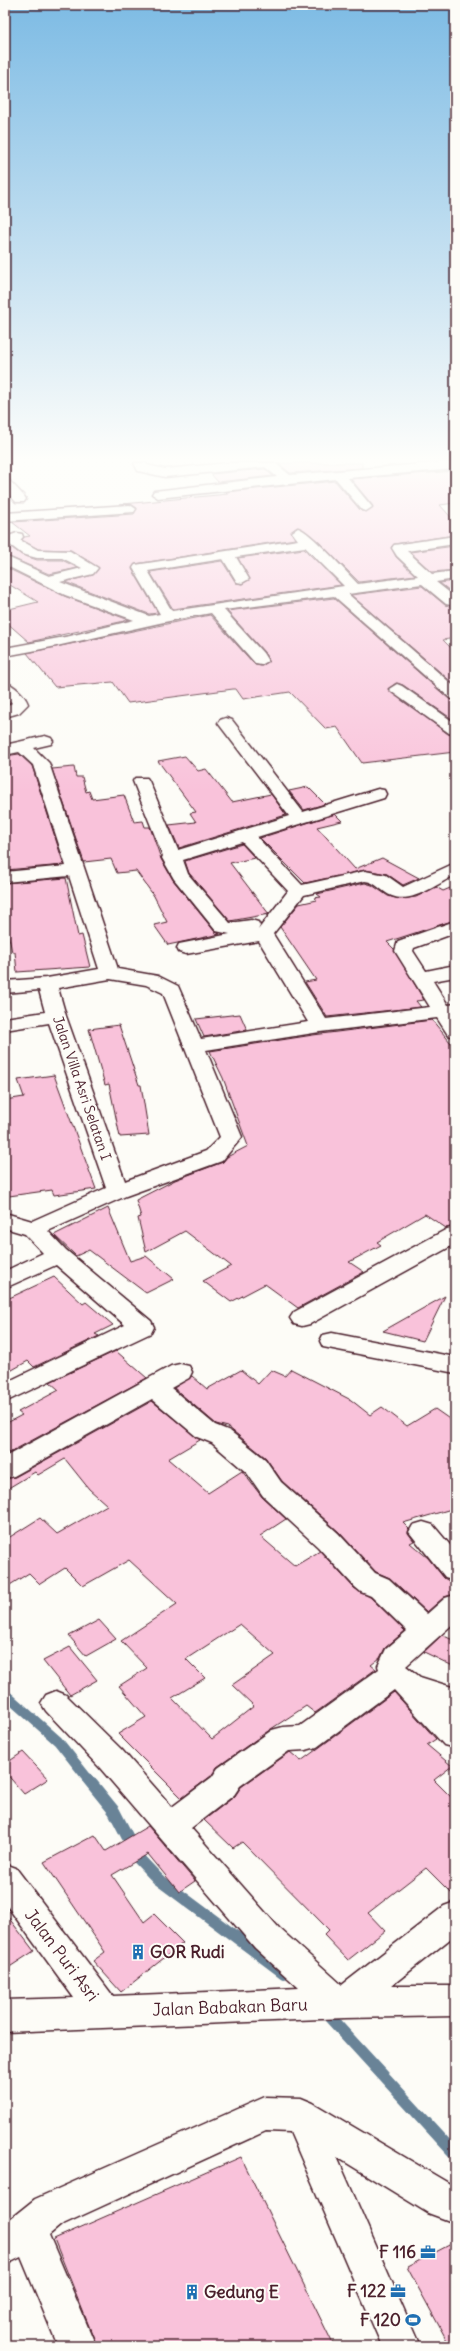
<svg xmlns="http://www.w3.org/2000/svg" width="460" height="2351" font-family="Delius,sans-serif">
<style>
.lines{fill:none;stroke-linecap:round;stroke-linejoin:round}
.stream-far1{stroke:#698397;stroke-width:10}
.stream{stroke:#698397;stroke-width:12}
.building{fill:#f9c2da;stroke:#4a1f2b;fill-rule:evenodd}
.minor-casing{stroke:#4a1f2b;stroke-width:3}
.minor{fill:#fdfcf7;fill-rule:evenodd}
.labels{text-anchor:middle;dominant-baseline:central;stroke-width:4;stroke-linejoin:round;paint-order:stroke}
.street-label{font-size:14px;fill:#4a1f2b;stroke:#fdfcf7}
.near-poi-label{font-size:17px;font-weight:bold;fill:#4a1f2b;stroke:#fdfcf7;text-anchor:end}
.near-street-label{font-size:17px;fill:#4a1f2b;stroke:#fdfcf7}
</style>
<rect width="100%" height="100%" fill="#fdfcf7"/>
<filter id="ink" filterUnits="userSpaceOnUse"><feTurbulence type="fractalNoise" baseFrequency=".025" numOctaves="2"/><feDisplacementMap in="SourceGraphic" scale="8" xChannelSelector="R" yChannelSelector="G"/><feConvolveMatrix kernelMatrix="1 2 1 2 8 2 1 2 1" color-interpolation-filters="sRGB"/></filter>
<g filter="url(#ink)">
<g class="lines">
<path class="stream-far1" d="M5,1694L58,1741L89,1780"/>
<path class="stream" d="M88,1779L114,1811L139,1859L158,1879L284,1973
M324,2011L455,2154"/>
</g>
<path class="building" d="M278,463H362V468L290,473Z
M265,469L273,476L218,482L211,474Z
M455,471V503L440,505L455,522V535L394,544L391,547L396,557L415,575L359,582L320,543L304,530L297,527L291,532L295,539L135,564L132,569L158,613L149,614L65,582L93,575L99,568L71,550L38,549L22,540L24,537L30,536L12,522L134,514L137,508L131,504H123L228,494L226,492L335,481L361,511L366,512L373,506L351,479Z
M5,543L22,555L37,560H62L78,568L49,574L5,555Z
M455,546V570L432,572L410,552Z
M304,549L341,585L173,609L150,572L222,561L236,583L242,584L250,579L238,558Z
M5,567L64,596L129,620L29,642L5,621V610L38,602L5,582Z
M455,581V595L440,583Z
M422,586L445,605L455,607V638L443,640L455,652V685L351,595Z
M334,598L449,699L455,701V721L403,685L396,683L388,689L448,734L455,736V752L362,763L337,727L326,729L290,692L243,699L236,689H233L128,703L113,682L55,687L27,653L210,615L255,665L262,666L269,661L264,652L227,611Z
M19,754L32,766L64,865L5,870V756Z
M185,756L198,771L206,769L232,802L271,794L286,815L179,848L169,825L196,822L190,813L196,812L158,761Z
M74,767L76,777H82L86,792L89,791L92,799L124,795L134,822L143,821L145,827H150L161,859L173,880L215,932L220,934L168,945L154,925L167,922L154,896L136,871L117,873L111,859L84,862L52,769Z
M308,787L325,804L304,810L289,791Z
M335,814L342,821L317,827L355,869L382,858L419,878L403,885L387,874L365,870L305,883L260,838Z
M242,844L255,858L230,863L269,914L230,921L189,873L185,861Z
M66,878L78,936L82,935L90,967L17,972L15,952H12L8,932L5,933V883Z
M365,883L372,885L388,896L400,899L416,897L436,887L443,891L455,886V920L387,942L394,949L424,1000L416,1001L421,1007L327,1017L305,982L316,980L280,927L299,904L317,900L314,898L321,897L317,894Z
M240,1014L247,1030L204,1037L196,1019Z
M432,1020L455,1048V1226L446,1228L425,1214L377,1242L381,1245L349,1262L364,1272L298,1308L265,1284L231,1302L203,1281L231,1266L185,1231L146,1252L138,1218L141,1217L136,1200L175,1180L223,1162L227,1157L248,1146L223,1078L210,1051L313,1035Z
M119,1025L139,1085H141L149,1135L120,1137L109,1084L105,1085L89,1029Z
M54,1075L96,1189L54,1195L52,1190L9,1196L5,1179V1100L24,1097L18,1080Z
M108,1208L130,1261L146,1256L174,1279L146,1293L89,1250L76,1256L54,1235Z
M54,1277L83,1304L86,1302L113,1325L95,1334L99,1336L34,1367L28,1361L5,1374V1300Z
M445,1296L423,1341L383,1331Z
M116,1351L147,1378L5,1455V1424L22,1415L18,1412L59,1390L50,1382Z
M291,1369L351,1400L370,1415L382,1407L407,1426L435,1409L455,1423V1508L403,1523L409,1529L408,1533L414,1541L410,1543L428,1558L444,1578L455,1585V1594L444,1597L427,1612L390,1578L376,1572L339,1532L282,1481L266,1458L228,1427L216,1424L174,1388L192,1376L207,1389L241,1370L258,1384L271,1370L285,1376Z
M152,1401L200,1440L168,1459L208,1493L242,1471L262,1497L286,1519L260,1536L295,1566L320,1551L354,1588L370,1597L405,1631L385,1648L380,1658L371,1665L376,1669L315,1713L306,1706L271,1729L217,1767L211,1776L182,1798L118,1734L146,1717L119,1686L147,1668L121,1641L177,1604L129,1560L83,1586L65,1568L40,1584L29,1573L5,1588V1540L40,1518L57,1534L107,1505L89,1489L65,1459L38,1475L35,1472L5,1490V1479L15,1477ZM240,1624L275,1655L232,1685L254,1706L212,1739L172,1698L205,1678L186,1659Z
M99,1620L116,1639L86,1656L69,1636Z
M442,1635L455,1641V1667L424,1652Z
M70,1647L97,1680L70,1695L43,1661Z
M394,1692L436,1739L427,1745L452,1766L434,1780L455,1801V1897L426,1868L368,1913L385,1931L348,1960L324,1935L329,1930L242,1842L233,1848L204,1820L235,1796L241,1787L290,1752L301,1761Z
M23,1752L48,1779L24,1794L5,1772V1764Z
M148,1826L195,1881L179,1892L148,1854L112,1875L144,1922L154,1914L183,1943L121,1992L93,1961L105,1952L44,1862L95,1835L106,1851Z
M5,1913L34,1951L5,1970Z
M241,2157L334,2346H97L54,2239Z
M455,2242V2346H450L407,2267Z"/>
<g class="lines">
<g class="minor-casing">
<path id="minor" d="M134,463H146L147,465L165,469L228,463H275L290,475L434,463H455V469L348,478L372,507L366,511L362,510L336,479L158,498L152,494L154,491L277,477L265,467L165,477L138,471Z
M5,479L9,480L24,496L26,499L24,502H16L5,490Z
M130,505L136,509L134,512L5,521V513Z
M298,528C310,531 347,573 358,584L418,576L397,556L392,548L394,545L455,536V544L407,551L432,574L455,571V579L436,582L455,597V606L446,604L422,584L348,594L455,687V700L450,698L334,596L224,610L263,653L268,661L261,665L256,664L211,613C142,625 74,644 5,656V648L70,636L134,620L65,595L5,565V556L49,576L82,568L62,558H37L22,554L5,541L6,537L17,533L22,534L23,537L20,540L38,550L70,551L98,568L93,574L60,582L149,616L160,614L133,568L135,565L298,540L292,532ZM305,547L344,586L172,611L148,571L223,559L237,582L242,583L249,579L236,557Z
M5,682C14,685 25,695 28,704L19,713L5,717V707L12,703L5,695Z
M397,684L402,686L455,723V735L449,733L392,692L389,689Z
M226,718L232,720L303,812L378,789L384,790L386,794L384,798L257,837L302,885L365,871L386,875L403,887L455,863V875C437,884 412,904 392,896C381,892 377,882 365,881L304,895L273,934L326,1019L430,1007L395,951L398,941L455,921V933L414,948L413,951L426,971L455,965V977L433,981L448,1005L455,1004V1037L448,1035L437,1018L320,1032L206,1050L242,1137L222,1161L126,1196L48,1231L66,1250L151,1321L154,1327L151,1333L5,1402V1383L125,1325L56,1265L5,1288V1271L43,1253L25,1234L5,1228V1213L32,1221L106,1188L49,1023L5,1030V1018L45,1012L39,990L5,993V981L47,978L99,969L69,876L5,882V872L66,866L33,765L19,752L5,755V745L45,736L51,738L53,741L51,744L34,748L49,763L118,969L158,976L178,986L201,1039L308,1022L259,941L186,954L179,952L177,948L179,944L230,934L216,931L174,879L162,858L163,856L133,781L135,778H147L149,781L178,850L289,816L218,723L220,720ZM242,842L288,891L258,930L260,926L258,922L251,920L230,923L188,874L183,860ZM110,979L146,985L163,993L220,1137L206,1151L125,1181L66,1016L58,988Z
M455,1227V1244L310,1324L302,1326L294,1324L290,1318L294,1312L447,1229Z
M332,1333L455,1357V1373L323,1347L320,1341L323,1335Z
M180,1364L189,1366L192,1372L189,1378L171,1388L215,1425L230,1431L265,1459L281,1482L338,1533L375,1573L389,1579L427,1614L445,1598L455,1595V1622L406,1666L420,1677L455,1688V1712L450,1710L455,1716V1748L444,1745L394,1690L317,1747L306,1750L289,1751L240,1786L234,1795L191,1828L279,1928L342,1985L444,1906L455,1902V1935L391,1986H455V2016L345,2018L5,2032V2000L74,1998L5,1903V1864L16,1868L113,1996L299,1988L255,1948L100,1768L46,1711L41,1703L46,1695L56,1691L66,1695L122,1750L172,1807L212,1777L218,1768L272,1730L283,1727L300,1726L379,1669L378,1666L386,1649L407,1631L371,1596L361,1592L355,1587L318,1547L263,1496L247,1473L212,1443L197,1437L152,1399L14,1476L5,1478V1457L171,1366Z
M423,1522L433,1525L455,1551V1580L445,1577L409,1532L413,1525Z
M265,2097L301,2098L313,2103L455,2187V2223L428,2213L337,2157L420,2346H382L290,2132L266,2131L61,2225L49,2235L96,2346H58L21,2257L5,2265V2223L35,2199Z"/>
</g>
<use href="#minor" class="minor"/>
</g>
</g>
<linearGradient id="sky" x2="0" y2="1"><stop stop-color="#7dbbe4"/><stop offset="0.58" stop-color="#fefefb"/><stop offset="1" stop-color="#fefefb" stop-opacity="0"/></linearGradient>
<rect width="460" height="792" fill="url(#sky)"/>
<defs>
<g id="building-bare" transform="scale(1.2)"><path d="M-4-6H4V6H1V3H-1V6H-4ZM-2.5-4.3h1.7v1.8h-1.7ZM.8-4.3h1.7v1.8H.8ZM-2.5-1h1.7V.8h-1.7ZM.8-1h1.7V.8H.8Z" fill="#1f6fb2" stroke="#fdfcf7" stroke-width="2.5" paint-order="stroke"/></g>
<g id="office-bare" transform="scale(1.2)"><path d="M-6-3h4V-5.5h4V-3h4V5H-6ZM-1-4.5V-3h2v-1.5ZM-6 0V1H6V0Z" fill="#1f6fb2" stroke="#fdfcf7" stroke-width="2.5" paint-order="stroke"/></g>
<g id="stadium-bare" transform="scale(1.2)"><path d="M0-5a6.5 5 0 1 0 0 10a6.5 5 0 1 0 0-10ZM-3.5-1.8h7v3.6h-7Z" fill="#1f6fb2" stroke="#fdfcf7" stroke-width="2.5" paint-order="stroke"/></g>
</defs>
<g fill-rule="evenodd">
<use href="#building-bare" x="138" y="1952"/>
<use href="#office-bare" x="428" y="2252"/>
<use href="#office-bare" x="398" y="2291"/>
<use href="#building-bare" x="192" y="2292"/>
<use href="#stadium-bare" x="413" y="2320"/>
</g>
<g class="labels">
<g class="street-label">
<text transform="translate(82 1088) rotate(71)">Jalan Villa Asri Selatan I</text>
</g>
<g class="near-poi-label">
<text x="150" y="1952" text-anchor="start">GOR Rudi</text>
<text x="416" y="2252">F 116</text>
<text x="386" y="2291">F 122</text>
<text x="204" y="2292" text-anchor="start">Gedung E</text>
<text x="401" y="2320">F 120</text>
</g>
<g class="near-street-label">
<text transform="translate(62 1955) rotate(53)">Jalan Puri Asri</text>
<text transform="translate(230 2007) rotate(-2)">Jalan Babakan Baru</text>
</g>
</g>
<rect width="460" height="2351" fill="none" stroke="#fdfcf7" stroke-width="20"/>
<rect x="10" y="10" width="440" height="2331" fill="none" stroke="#4a1f2b" stroke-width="1.5" filter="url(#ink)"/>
</svg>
